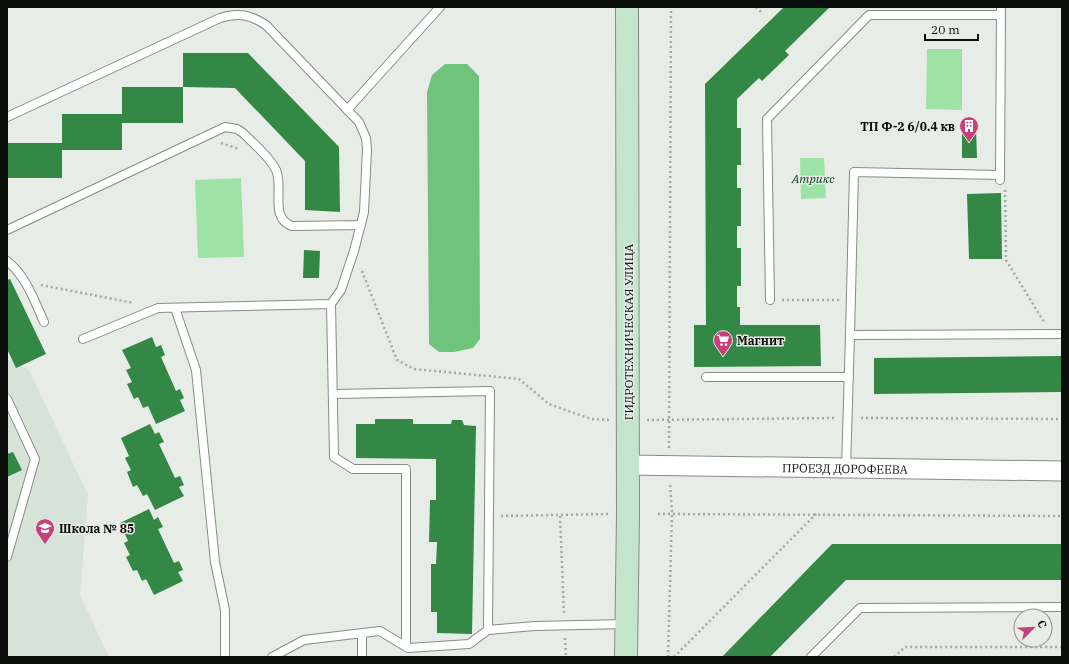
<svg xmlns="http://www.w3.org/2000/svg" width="1069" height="664" font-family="'IBM Plex Serif',serif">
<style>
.built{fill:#d7e2d8}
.green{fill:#9de2a7}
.water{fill:#6fc37d}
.building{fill:#338846}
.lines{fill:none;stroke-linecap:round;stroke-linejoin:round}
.service-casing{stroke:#868b86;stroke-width:10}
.tertiary-casing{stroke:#868b86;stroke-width:21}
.secondary-casing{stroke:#868b86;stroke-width:24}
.path{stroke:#a4a8a4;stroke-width:2.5;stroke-dasharray:2 3;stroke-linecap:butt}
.service{stroke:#fff;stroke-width:8}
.tertiary{stroke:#fff;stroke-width:19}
.secondary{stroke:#c3e5cb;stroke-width:22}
.labels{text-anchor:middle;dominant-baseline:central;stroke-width:3;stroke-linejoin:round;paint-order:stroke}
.poi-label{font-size:12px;font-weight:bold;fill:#0c0e0c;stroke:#e7ece7;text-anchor:start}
.park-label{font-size:12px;font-style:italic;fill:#004014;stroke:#e7ece7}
.street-label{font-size:12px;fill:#0c0e0c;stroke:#e7ece7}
</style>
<rect width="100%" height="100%" fill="#e7ece7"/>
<path class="built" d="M7,359L29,370L88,495L80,595L109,657H7Z"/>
<path class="green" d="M927,49H962V110L926,109Z
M800,158H824L826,198L801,199Z
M241,178L244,257L198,258L195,180Z"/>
<path class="water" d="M445,64H467L479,76L480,339L473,348L454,352H439L429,344L427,92L432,75Z"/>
<path class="building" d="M784,7H830L785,51L789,55L762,81L759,78L737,99V128H741V165H737V188H741V226H737V248H741V286H737V307H740V325H820L821,366L694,367V325H706L705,84Z
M183,53H248L339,147L340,212L305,210V161L235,88L183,87Z
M122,87H183V123H122V150H62V178H7V143H62V114H122Z
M976,128L977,158H962V129Z
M1001,193L1002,259H969L967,194Z
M304,250L320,251L319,278H303Z
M10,279L46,354L16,368L7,349V280Z
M152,337L156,347L161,345L165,355L161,357L176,391L180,389L184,398L180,400L185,411L156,424L148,406L143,408L138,397L134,399L127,384L132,382L126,370L131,368L122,350Z
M1062,356V392L874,394V358Z
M375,419H413V424H451L452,420H462L464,425L476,426L472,634L437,633V612H431V564H436L437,542H429L430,500H436V459L356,458V424H375Z
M150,424L155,434L159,432L164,442L159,444L175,478L180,476L184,485L179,487L184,496L155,510L147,494L143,496L137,485L133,487L127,472L131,470L125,458L129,456L121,438Z
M13,452L22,470L7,477V454Z
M149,509L154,520L158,517L163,527L158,529L174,563L179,561L183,570L178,572L183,581L154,595L146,579L142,581L137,570L133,571L126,557L130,555L124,543L128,541L120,523Z
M832,544H1062V580H846L770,657H722Z"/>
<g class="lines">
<g class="service-casing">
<path id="service" d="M347,110L440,7
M7,117L220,18C238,12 251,15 266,25L359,122L366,138L367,149L364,212L354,251L341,290L331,304L158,308L83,339
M1000,180L1001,7
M7,230L225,127L237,129L243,133C253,143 270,157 276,170C284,188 269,218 292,226L361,225
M7,261C26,276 34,300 44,322
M770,300L767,119L869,15H1001
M331,304L334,457L353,469H406V647
M175,308L196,370L215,562L225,610V657
M850,335L854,172L1000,175
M706,377H849
M334,394L490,391L488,630
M7,399L35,459L7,557
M846,468L850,335L1062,334
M272,657L304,640L380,631L408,648L469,644L488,630L535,626L626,624
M362,657V633
M811,657L860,608L1062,607"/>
</g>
<g class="tertiary-casing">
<g id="tertiary">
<path id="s1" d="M627,465L1062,471"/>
</g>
</g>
<g class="secondary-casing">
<path id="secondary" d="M626,657L628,514L627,7"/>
</g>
<path class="path" d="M756,7L762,13
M221,143L239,149
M1005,190L1006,260L1044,322
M362,271L397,360L414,369L519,379L549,404L591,419L610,420
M41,285L134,303
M782,300H839
M861,418L1062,419
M647,420L836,418
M669,448L671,7
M658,514L1062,516
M501,516L608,514
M560,516L564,613
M565,638L566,657
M668,657L672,513L670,483
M674,657L816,514
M894,657L905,647H1062"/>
<use href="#service" class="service"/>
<use href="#tertiary" class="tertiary"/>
<use href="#secondary" class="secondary"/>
</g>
<defs>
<g id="building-pin" transform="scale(1)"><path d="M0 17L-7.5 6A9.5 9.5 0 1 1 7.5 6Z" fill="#c83f7a" stroke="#e7ece7"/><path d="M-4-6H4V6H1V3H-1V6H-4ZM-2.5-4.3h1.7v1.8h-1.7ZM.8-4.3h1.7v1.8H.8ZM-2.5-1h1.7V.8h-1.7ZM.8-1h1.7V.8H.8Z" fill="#fff"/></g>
<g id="supermarket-pin" transform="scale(1)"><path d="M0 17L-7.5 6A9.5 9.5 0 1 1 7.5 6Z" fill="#c83f7a" stroke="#e7ece7"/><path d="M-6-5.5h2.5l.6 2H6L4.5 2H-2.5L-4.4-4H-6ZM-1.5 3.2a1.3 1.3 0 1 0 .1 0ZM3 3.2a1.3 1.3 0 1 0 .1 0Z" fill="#fff"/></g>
<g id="school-pin" transform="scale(1)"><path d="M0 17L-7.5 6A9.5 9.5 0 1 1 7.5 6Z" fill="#c83f7a" stroke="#e7ece7"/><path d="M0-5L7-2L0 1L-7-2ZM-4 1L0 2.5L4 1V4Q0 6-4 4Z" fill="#fff"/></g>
</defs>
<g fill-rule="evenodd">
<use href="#building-pin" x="969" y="126"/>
<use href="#supermarket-pin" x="723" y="340"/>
<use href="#school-pin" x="45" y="528"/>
</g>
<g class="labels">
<g class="poi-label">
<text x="955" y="126" text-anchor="end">ТП Ф-2 6/0.4 кв</text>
<text x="737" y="340">Магнит</text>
<text x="59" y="528">Школа № 85</text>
</g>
<g class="park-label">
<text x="813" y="178">Атрикс</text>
</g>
<g class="street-label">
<text transform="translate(628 332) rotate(-90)">ГИДРОТЕХНИЧЕСКАЯ УЛИЦА</text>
<text stroke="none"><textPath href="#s1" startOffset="218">ПРОЕЗД ДОРОФЕЕВА</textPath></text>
</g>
</g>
<rect width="1069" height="664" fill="none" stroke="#0c0e0c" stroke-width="16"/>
<g transform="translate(1033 628) rotate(66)"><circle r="19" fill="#e7ece7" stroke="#8f938f"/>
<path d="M0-3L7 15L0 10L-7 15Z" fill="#c83f7a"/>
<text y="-6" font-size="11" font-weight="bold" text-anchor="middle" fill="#0c0e0c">С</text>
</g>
<path d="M925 34v6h53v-6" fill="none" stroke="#0c0e0c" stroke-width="2"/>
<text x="931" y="34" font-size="12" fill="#0c0e0c" stroke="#e7ece7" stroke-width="3" paint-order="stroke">20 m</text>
</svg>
